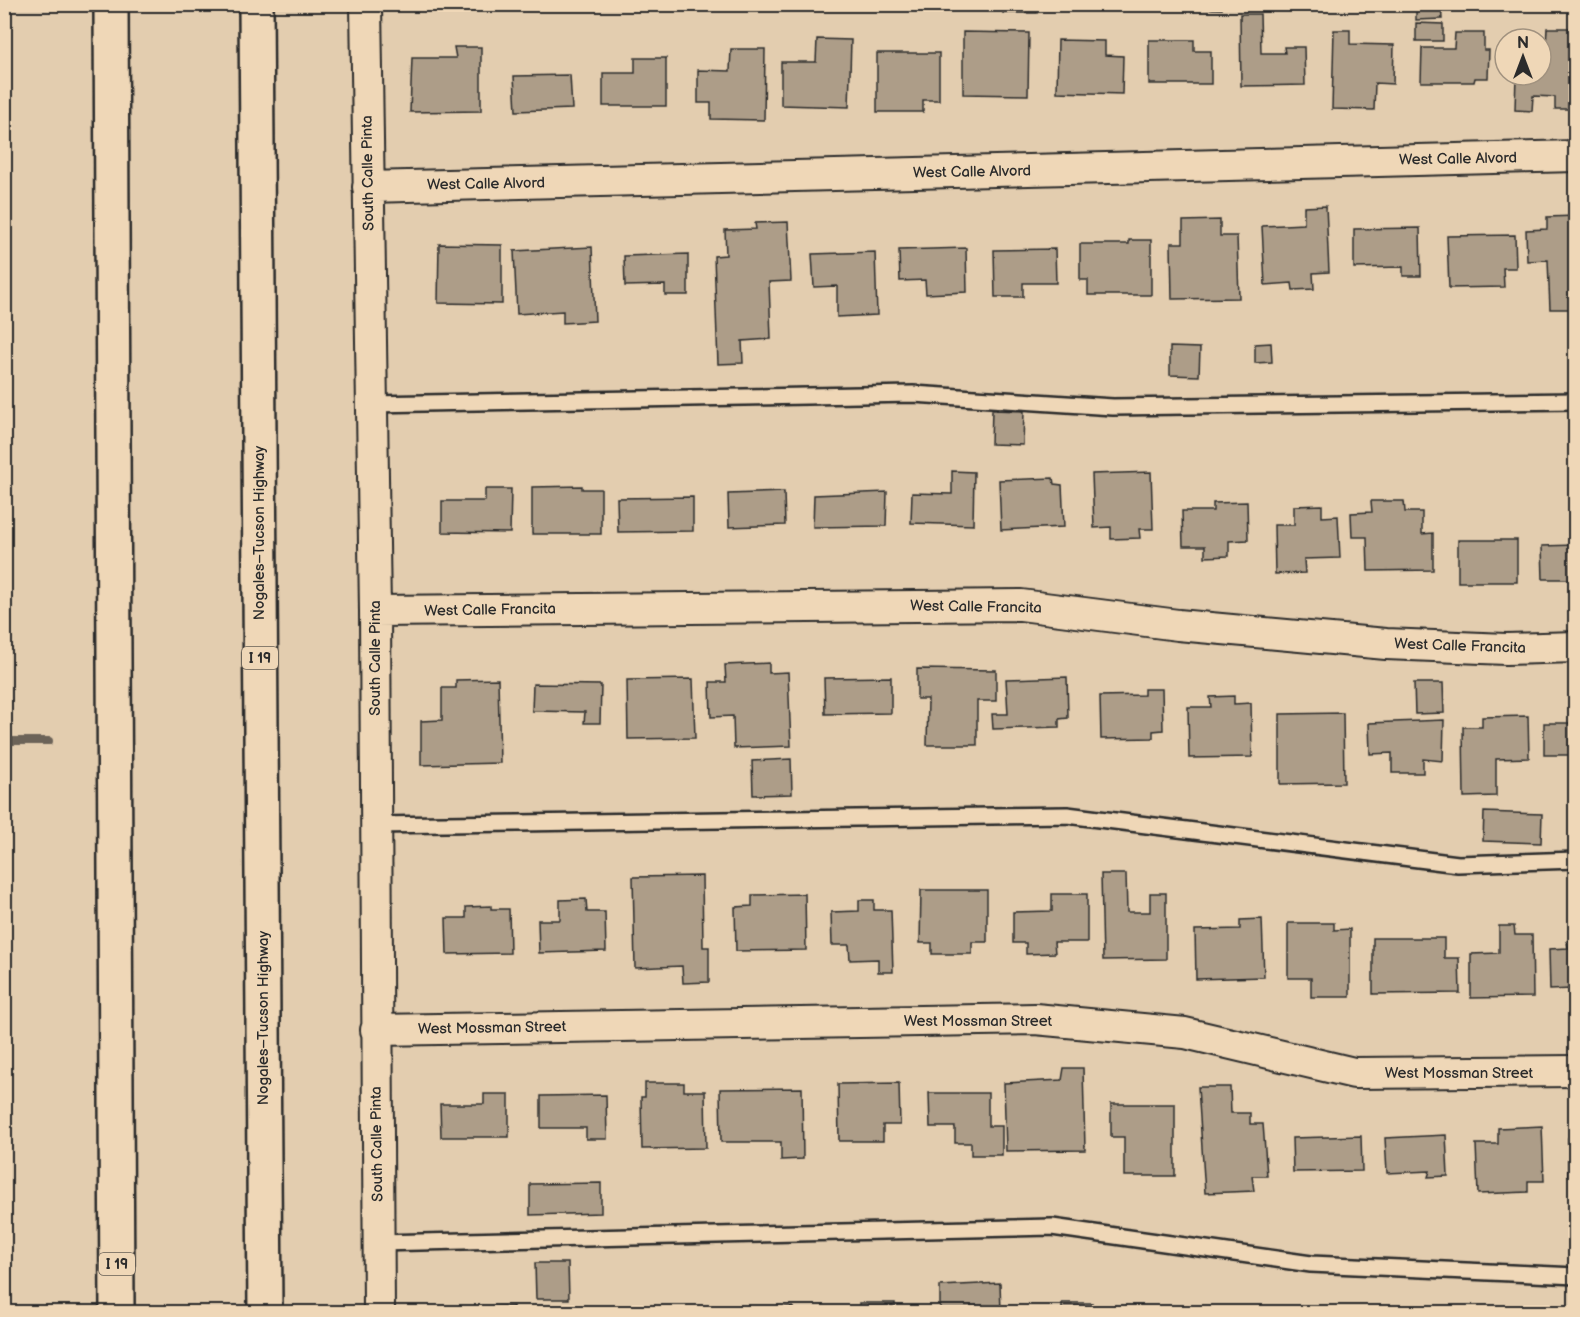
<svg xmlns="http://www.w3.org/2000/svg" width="1580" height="1317" font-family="'Balsamiq Sans',sans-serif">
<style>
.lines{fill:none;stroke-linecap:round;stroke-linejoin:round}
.stream{stroke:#6c6459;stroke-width:8}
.building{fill:#ad9d88;stroke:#2b2b2b;stroke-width:1.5}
.service-casing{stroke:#2b2b2b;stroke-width:20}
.minor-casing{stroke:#2b2b2b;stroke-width:34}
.motorway-casing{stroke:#2b2b2b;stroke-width:38}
.service{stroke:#efd7b7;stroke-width:15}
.minor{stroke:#efd7b7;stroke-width:30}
.motorway{stroke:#efd7b7;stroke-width:33}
.labels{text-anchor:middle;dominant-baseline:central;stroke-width:4.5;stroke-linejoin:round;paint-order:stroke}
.shield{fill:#efd7b7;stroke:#665f55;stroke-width:1.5}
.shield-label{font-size:14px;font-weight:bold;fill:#2b2b2b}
.street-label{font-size:15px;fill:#2b2b2b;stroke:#efd7b7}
</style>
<rect width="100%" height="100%" fill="#e3cdaf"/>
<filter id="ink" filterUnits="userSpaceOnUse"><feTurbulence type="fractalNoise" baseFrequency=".0167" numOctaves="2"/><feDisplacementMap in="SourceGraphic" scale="12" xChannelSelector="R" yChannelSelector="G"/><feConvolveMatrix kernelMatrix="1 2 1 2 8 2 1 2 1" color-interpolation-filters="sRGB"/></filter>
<g filter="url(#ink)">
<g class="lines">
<path class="stream" d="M4,741H49"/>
</g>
<path class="building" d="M1003,4H1037V13H1003Z
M1180,4H1221L1222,9L1180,8Z
M1416,5H1441L1442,19L1416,20Z
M1240,14H1260L1261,53H1285L1284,47H1304L1305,85L1241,86Z
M1416,23L1443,24V41H1416Z
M1547,28H1575L1574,109H1555V97L1533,96L1532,111L1515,110L1516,75H1541V47H1546Z
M1334,30H1350V44L1394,45L1393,84L1375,83L1374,110L1332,109Z
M963,32L1029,33L1028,95L963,94Z
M1455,33H1484V50H1489L1488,78H1475L1474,82H1421L1422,48H1454Z
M817,39L851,40L849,107L781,105V62H816Z
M1058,40L1105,41V55L1123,56L1122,94L1057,92Z
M1149,40H1194V51H1211V84H1149Z
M454,47H481V111L410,112L412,58H456Z
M731,49H765L764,120L711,119V103H698V70L730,71Z
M877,53H939V100H923V112H877Z
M635,58H666V106H603V73H635Z
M570,75L572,109L516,111L514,76Z
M1326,206L1329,272L1313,273L1314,289L1293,290L1292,283L1265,285L1262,226L1304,224V207Z
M1576,216V309H1550L1548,260L1527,261L1526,230L1547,229V217Z
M1220,220V236H1237L1239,298L1172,299L1171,243H1183V221Z
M788,222L791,281L769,282L771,339L742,341L743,363L718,364L714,256L726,255L725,230L756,229L755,223Z
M1420,228L1421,276H1403V267L1354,268V229Z
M1515,235L1516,268H1503L1504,287L1449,288L1447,236Z
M1129,240H1151V295H1088V280H1080V244H1129Z
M439,244L502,245V304L438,303Z
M592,247L595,321L563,323V311L517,314L514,251Z
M966,248L967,292L926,294L925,280L900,281L899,250Z
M1055,249L1056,283H1023V297H995L994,250Z
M875,252L877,315L837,317V286L814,287L812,254Z
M688,254V295H665V285L625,286L624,256Z
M1271,343L1272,362L1255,363V344Z
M1170,347L1200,348L1199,376L1170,375Z
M992,410L1024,411L1023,445L991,444Z
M952,471L974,472L973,525L911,523L912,493L952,494Z
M1151,472L1153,529H1139L1140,538L1111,539V527L1094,528L1092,474Z
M1053,478L1054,484L1062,485L1064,527L1001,530L999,480Z
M582,486V489H601V534H532V487Z
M485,489H511L510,533L442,532V501H485Z
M784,492L785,525L729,527L728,494Z
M887,492L886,526L813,527L814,495Z
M693,497V531L618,532L617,498Z
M1371,501H1404L1405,512H1422V534L1433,533V570L1368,571L1367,537H1352L1351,513L1372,512Z
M1247,502L1248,540L1229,541V556L1205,557V546H1183L1182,511H1213V503Z
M1322,505V517L1338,516L1340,558L1304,559L1305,573L1275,574L1274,525H1294V506Z
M1458,540H1517V582H1458Z
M1576,545V579H1543L1542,546Z
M769,663V673L788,672L791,746L734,748L733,716L711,717L710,682H726L725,665Z
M917,669L996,670V701H977V745H927L928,699H917Z
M891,677V713L825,714L824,678Z
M1067,677L1068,718L1059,719V727L993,729L992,714H1008L1006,679Z
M498,679L500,763L421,765V721L442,720V688H456V680Z
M693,679L695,738L628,739L627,680Z
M1414,683H1443L1444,713L1415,714Z
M533,684L601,685L600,723H584L585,712L532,711Z
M1144,689H1162L1163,730L1153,731V738L1101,739L1100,696L1144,695Z
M1234,696V704L1251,703L1252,757L1189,758L1188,707H1211L1210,697Z
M1343,713L1344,783L1280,784V714Z
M1528,716L1529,758L1496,759V796L1464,797L1463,727H1482V717Z
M1444,720L1443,761L1423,759V773H1392V753L1370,754L1369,723Z
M1544,723H1576V755H1544Z
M791,759L792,794L753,795L752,761Z
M1484,812L1542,814L1541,843L1483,841Z
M1101,874H1126L1127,912H1150V893H1166V959L1103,960Z
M702,876L703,947H709V982L683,983L682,966L635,968L633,877Z
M921,890H987V942H972V954H932V943H920Z
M805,894L806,950L736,951L735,907L752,906V895Z
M1052,894H1087V942H1054L1055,953L1026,954V943H1013V912L1052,911Z
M586,899L587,912H605L606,951L539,953L538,920H560V900Z
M859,900H874V910H891L893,972H878V959L850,960L849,945H832L831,912L859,911Z
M491,906V909H509L510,953L447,954L446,918H466V907Z
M1262,919L1264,977L1196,979L1195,930L1240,929V920Z
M1288,923H1334V930L1350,929V997H1311V978H1288Z
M1499,926H1514L1515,935H1532L1533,997L1471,998V954L1499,953Z
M1373,938H1444V958H1459L1460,993L1373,994Z
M1576,940V1007H1571L1570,989L1550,990L1549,949L1568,948L1567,941Z
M1064,1068H1083L1085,1150L1006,1151L1004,1083L1062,1080Z
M645,1083H684V1091H705L706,1148L642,1149L641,1097H645Z
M899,1083L900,1125H883V1141H839L838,1084Z
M1198,1087H1230L1231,1113H1250V1124H1263L1267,1176H1252L1254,1191L1205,1193Z
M802,1088L803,1159L781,1160V1142H721L720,1089Z
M929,1093H988V1126H1002V1155H971V1143H955V1127H930Z
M484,1094H509V1137H441L440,1104H484Z
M606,1095L607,1139H586V1128H541V1096Z
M1111,1104H1175V1176H1124V1137H1111Z
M1542,1126L1544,1181H1528V1192L1478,1194L1476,1144H1498V1128Z
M1446,1135L1448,1176L1428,1177L1430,1171L1387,1173L1385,1138Z
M1361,1136L1362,1171L1293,1172L1292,1138Z
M1568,1138H1576V1175H1568Z
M601,1183V1213L530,1215V1184Z
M535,1263H568L569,1299H536Z
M1000,1283L1001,1312H940V1286Z
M859,1303H895V1312H859Z
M1062,1303H1092V1312H1023L1062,1311Z
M513,1306V1312H451V1308Z
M793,1307V1312H761V1308Z"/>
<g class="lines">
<g class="service-casing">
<path id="service" d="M371,404L913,394L1113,407L1576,401
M375,825L1067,815L1458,864L1576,860
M378,1243L1052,1227L1311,1264L1576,1276"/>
</g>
<g class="minor-casing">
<path id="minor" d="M366,4L375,611L379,1312
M368,187L1576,156
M375,611L1021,605L1178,625L1386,644L1506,649L1576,647
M376,1030L1035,1019L1185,1033L1354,1073L1576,1071"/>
</g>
<g class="motorway-casing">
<path id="motorway" d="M111,4L117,1312
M256,4L265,1312"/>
</g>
<use href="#service" class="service"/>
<use href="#minor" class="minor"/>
<use href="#motorway" class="motorway"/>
</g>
</g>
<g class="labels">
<g class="shield">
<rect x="242" y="647" width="36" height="22" rx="4.5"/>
<rect x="99" y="1253" width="36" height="22" rx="4.5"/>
</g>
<g class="shield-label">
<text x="260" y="658">I 19</text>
<text x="117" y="1264">I 19</text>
</g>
<g class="street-label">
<text transform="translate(1458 159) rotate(-1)">West Calle Alvord</text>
<text transform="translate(972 172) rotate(-1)">West Calle Alvord</text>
<text transform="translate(368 173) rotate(-91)">South Calle Pinta</text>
<text transform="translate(486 184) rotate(-1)">West Calle Alvord</text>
<text transform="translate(259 533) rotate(-90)">Nogales–Tucson Highway</text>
<text transform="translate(976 607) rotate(1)">West Calle Francita</text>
<text transform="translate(490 610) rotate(-1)">West Calle Francita</text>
<text transform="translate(1460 646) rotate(2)">West Calle Francita</text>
<text transform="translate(375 658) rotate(-90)">South Calle Pinta</text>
<text transform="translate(263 1018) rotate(-90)">Nogales–Tucson Highway</text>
<text x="978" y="1021">West Mossman Street</text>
<text transform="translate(492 1028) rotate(-1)">West Mossman Street</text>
<text x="1459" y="1073">West Mossman Street</text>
<text transform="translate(377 1144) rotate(-91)">South Calle Pinta</text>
</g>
</g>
<rect width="1580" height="1317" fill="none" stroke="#efd7b7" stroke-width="24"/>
<rect x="12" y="12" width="1556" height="1293" fill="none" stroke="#2b2b2b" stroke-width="2" filter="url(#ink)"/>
<g transform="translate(1523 57)"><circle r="28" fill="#efd7b7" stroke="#a1927f" stroke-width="1.5"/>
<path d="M0-4.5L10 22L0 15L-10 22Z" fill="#2b2b2b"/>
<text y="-9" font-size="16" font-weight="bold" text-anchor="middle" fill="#2b2b2b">N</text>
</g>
</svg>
